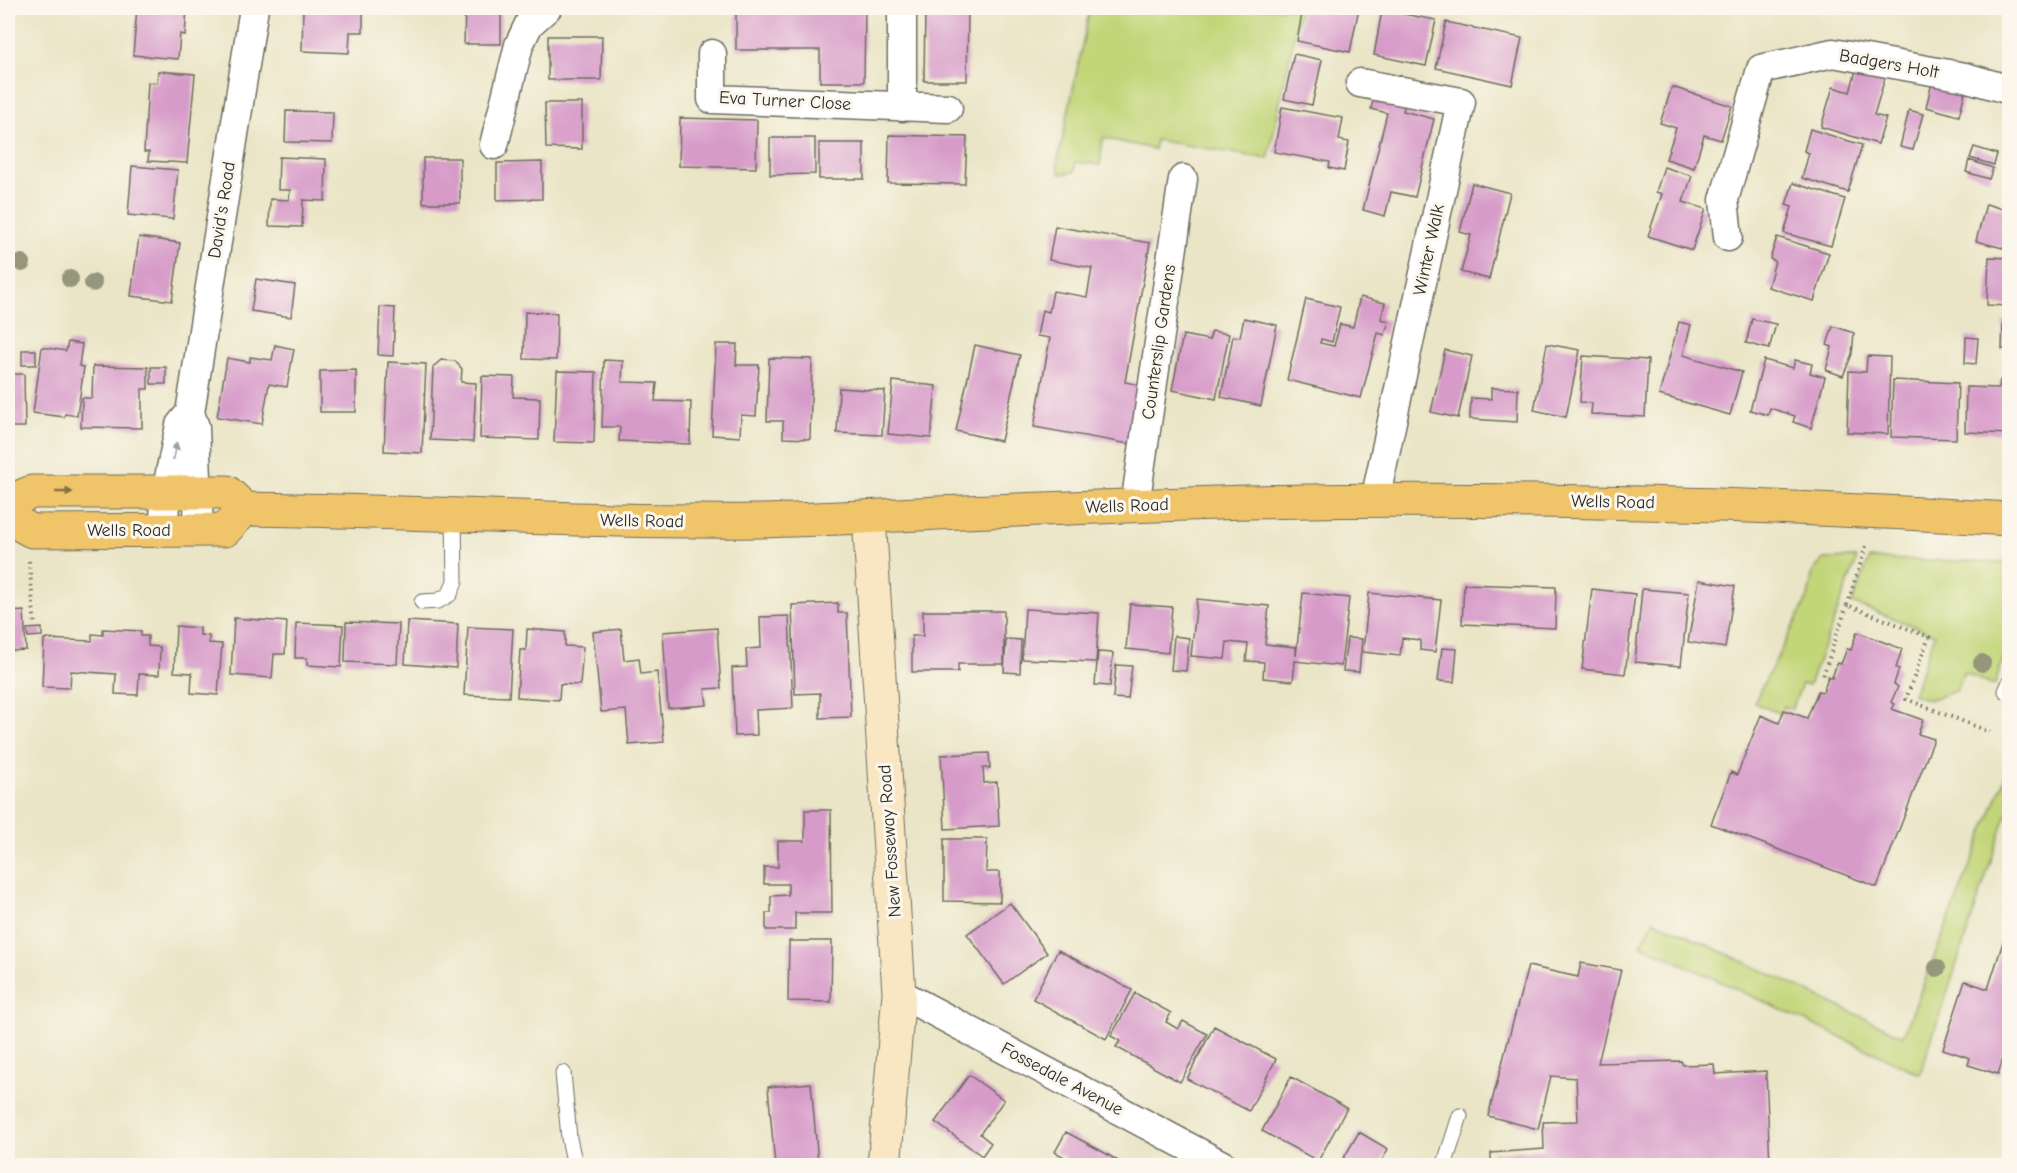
<svg xmlns="http://www.w3.org/2000/svg" width="2017" height="1173" font-family="'Comic Neue',sans-serif">
<style>
.green{fill:#c2d578;stroke:#768052;stroke-width:1.5}
.building{fill:#d79bc9}
.lines{fill:none;stroke-linecap:round;stroke-linejoin:round}
.lane-casing{stroke:#6e6c61;stroke-width:17}
.street-casing{stroke:#6e6c61;stroke-width:31}
.secondary-casing{stroke:#6e6c61;stroke-width:35}
.highway-casing{stroke:#6e6c61;stroke-width:35}
.path{stroke:#6e6c61;stroke-width:4;stroke-dasharray:1.5 4.5;stroke-linecap:butt}
.lane{stroke:#fff;stroke-width:15}
.street{stroke:#fff;stroke-width:28}
.secondary{stroke:#f9e7c3;stroke-width:33}
.highway{stroke:#f0c469;stroke-width:33}
.tree{fill:#96967b}
.oneway{fill:#a0a0a0}
.oneway2{fill:#847047}
.labels{text-anchor:middle;dominant-baseline:central;stroke-width:6;stroke-linejoin:round;paint-order:stroke}
.street-label{font-size:18px;fill:#2b2b2b;stroke:#fbf7ec}
</style>
<rect width="100%" height="100%" fill="#fbf7ec"/>
<filter id="ink" filterUnits="userSpaceOnUse"><feTurbulence type="fractalNoise" baseFrequency=".0167" numOctaves="2"/><feDisplacementMap in="SourceGraphic" scale="12" xChannelSelector="R" yChannelSelector="G"/><feConvolveMatrix kernelMatrix="1 2 1 2 8 2 1 2 1" color-interpolation-filters="sRGB"/></filter>
<filter id="wash" filterUnits="userSpaceOnUse"><feTurbulence type="fractalNoise" baseFrequency=".008" numOctaves="4" result="noise"/><feDisplacementMap in="SourceGraphic" scale="24" xChannelSelector="R" yChannelSelector="G"/><feGaussianBlur stdDeviation="1.35" result="paint"/><feColorMatrix in="noise" values="0 0 0 0 0 0 0 0 0 0 0 0 0 0 0 0 0 1.4 0 .05"/><feComposite in="paint" operator="in"/></filter>
<g filter="url(#wash)">
<rect width="100%" height="100%" fill="#eae5c6"/>
<path class="green" d="M1090,8H1300L1268,159L1156,140L1154,149L1103,138L1100,165L1076,162L1074,172L1060,174L1057,165Z
M1856,558V562L1809,685L1802,684L1792,709L1784,706L1781,714L1754,703L1808,597L1813,571L1824,559Z
M1869,559L2009,562V626L2007,647L1995,684L1991,685L1964,672L1956,691L1928,700L1913,694L1935,634L1852,603Z
M2009,767V807L1920,1074L1641,945L1654,920L1903,1036Z"/>
<g id="blocks">
<path class="building" d="M137,8L187,9L185,35L180,34L178,59L133,55Z
M303,8H363V32H350L349,53L302,51Z
M465,8H501V44H464Z
M736,8H865L864,82H820V50H736Z
M925,8H968L967,81H924Z
M1303,8H1359L1350,52L1297,41Z
M1382,10L1436,20L1426,66L1374,55Z
M1446,22L1522,38L1512,85L1436,68Z
M548,36H602L601,80H548Z
M1294,54L1322,60L1312,105L1284,99Z
M1858,63L1887,71L1874,115L1886,118L1878,144L1821,127L1833,87L1850,92Z
M158,71L195,74L187,163L148,161L149,152H144L148,82L157,83Z
M1933,79L1966,88L1959,116L1926,107Z
M1672,87L1732,106L1721,140L1704,135L1694,168L1666,159L1676,128L1660,123Z
M1376,88L1407,96L1403,111L1434,119L1415,197L1391,192L1385,216L1363,210L1387,113L1371,109Z
M545,103H582V149L546,148Z
M1282,107L1343,118L1339,140L1349,142L1344,171L1329,168L1330,162L1274,152Z
M1909,110L1923,114L1913,150L1900,147Z
M286,111L333,112L332,143L285,142Z
M680,118L757,120L756,168L679,166Z
M1810,129L1862,145L1848,192L1802,178L1809,153L1804,151Z
M889,135L967,137L965,184L888,183Z
M770,138H815V174L770,175Z
M819,143H864V179H819Z
M1974,147L1997,154L1994,165L1970,158Z
M279,157L326,159L325,201L303,200L302,227L269,226L270,199L289,200L290,190H278Z
M423,158H460V203H423Z
M1969,160L1993,168L1989,179L1966,172Z
M542,162V199L497,200V163Z
M132,166L178,170L173,219L128,215Z
M1664,167L1692,176L1683,202L1706,209L1692,250L1648,236L1662,194L1656,192Z
M1472,183L1510,193L1489,279L1461,272L1471,235L1460,232Z
M1793,183L1845,199L1831,246L1784,233L1792,207L1786,205Z
M2009,189L2010,250L1976,241L1986,204L2003,209Z
M1055,226L1150,243L1125,382L1141,385L1129,444L1034,427L1050,338L1037,336L1042,310L1049,312L1053,291L1087,297L1092,268L1049,260Z
M139,237L180,243L172,301L131,296Z
M1777,237L1829,253L1814,301L1768,287L1775,261L1770,259Z
M1989,257L2010,258V306L1987,305Z
M256,279L295,285L291,317L251,311Z
M1360,297L1385,303L1381,319L1389,321L1385,335L1378,333L1361,398L1287,380L1306,299L1340,307L1332,342L1321,339L1320,343L1334,346L1340,324L1353,327Z
M380,307L395,308L393,356L378,355Z
M525,312L557,313L556,360L524,359Z
M1244,318L1277,325L1261,406L1221,397L1233,336L1240,337Z
M1752,319L1776,324L1769,349L1746,343Z
M2003,321L2010,322V350L2002,349Z
M1679,322L1691,325L1683,355L1742,372L1730,415L1659,395Z
M1833,326L1854,333L1852,354L1843,376L1826,370L1832,347L1827,345Z
M1212,331L1229,334L1216,399L1172,390L1183,335L1209,340Z
M1966,337L1978,338L1976,364L1965,363Z
M68,342L82,344L79,366L84,367L77,416L65,414L64,417L33,413L42,347L66,351Z
M716,344H737L736,365H759L756,416L741,415L740,437L712,435Z
M1547,344L1580,350L1566,417L1534,410Z
M275,345L294,349L287,387L269,384L262,424L217,417L227,358L250,362V357L272,360Z
M975,345L1020,355L1001,441L956,431Z
M22,350H36V365H22Z
M1445,350L1472,356L1458,418L1431,412Z
M1583,356L1648,360L1645,417L1591,414L1592,403L1580,402Z
M1867,356L1890,357L1888,434L1847,432L1849,371L1866,372Z
M769,358L812,359L810,439L783,438V421H767Z
M441,360L455,361L462,369L461,382L476,383L473,442L430,440L433,367Z
M604,360L623,361L622,382L657,383L655,401L691,402L690,444L619,441L620,427H602Z
M1764,360L1793,368L1795,360L1812,364L1810,373L1825,377L1811,428L1793,422L1795,416L1770,408L1768,415L1750,410Z
M388,362L426,364L422,453L384,451Z
M2006,365L2010,366V434L1965,432L1966,387L1999,388L2000,380H2006Z
M93,366L148,367V389H142V428L81,427L82,398H92Z
M151,367H166V384H151Z
M356,370V412H320V371Z
M557,371L596,372L594,443L554,442Z
M8,374H24L25,427H8Z
M482,376L514,377L513,397L540,398L539,440L480,438Z
M1893,380L1958,383L1956,439L1891,437Z
M893,381L936,386L931,438L888,434Z
M839,388L885,391L882,435L837,433Z
M1491,388L1518,389L1517,422L1470,419L1471,398L1491,399Z
M1699,580L1735,586L1725,648L1688,642Z
M1464,584L1556,587L1555,628L1462,624Z
M1592,589L1635,594L1625,674L1582,669Z
M1642,589L1689,593L1681,666L1635,662Z
M1303,593L1349,598L1341,666L1295,661L1293,681L1263,678L1264,662L1246,661L1248,644L1227,642L1225,659L1191,656L1197,599L1269,606L1265,644L1296,647V656Z
M1369,593L1441,600L1435,652L1420,650V640L1402,638L1400,656L1363,652Z
M838,603V613H847L851,717L820,718V693L795,694L792,605Z
M1130,604L1172,607L1168,653L1126,649Z
M1025,609L1099,613L1096,662L1022,659Z
M24,611L26,650L8,651V612Z
M923,611H1004V664H958V672H912V636H923Z
M789,616L793,708L756,710L757,735L735,736L732,668L747,667L746,649L761,648L760,617Z
M234,618L287,622L285,654H274L272,678L231,675Z
M407,621L458,624L456,668L405,664Z
M346,622L399,624L397,664L345,662Z
M296,623L343,625L341,667L307,665V658H295Z
M176,626L200,628V635L209,636V643L222,644L218,695L191,693L192,673L174,672Z
M468,627L513,629L509,697L464,695Z
M42,628V636L28,637L27,629Z
M717,628L721,688L705,689L707,705L668,708L663,632Z
M103,629L141,631V636H148V646L160,647L159,675L139,674L138,695L115,694L116,674L71,671L70,688L42,687L44,639L92,641V634L103,635Z
M527,629L565,632V646L583,647L580,685L560,684L559,700L517,697L520,650H526Z
M621,629L624,660L639,658L641,674L657,672L664,742L629,745L626,710L601,712L593,632Z
M1857,632L1902,649L1896,668L1899,669L1894,684L1898,687L1891,702L1895,704L1892,709L1923,720L1918,734L1934,739L1877,887L1711,824L1731,772L1737,775L1761,715L1779,723L1784,710L1807,718L1818,691L1823,692L1828,677L1832,678L1837,663L1841,664L1847,649L1851,650Z
M1174,636L1189,638L1186,671L1171,670Z
M1347,638L1362,639L1359,672L1343,671Z
M1006,639L1021,640L1020,673L1004,672Z
M1442,648L1457,649L1454,682L1438,681Z
M1098,652L1113,653L1110,686L1095,685Z
M1116,665L1132,666L1128,699L1113,698Z
M989,753L990,768H983L984,783L997,782L999,826L945,829L941,755Z
M805,810H831L832,913H795V930H766V913H771V896L788,895V884H764V867H778V841H805Z
M944,839H987L986,872H1000V902L944,901Z
M1010,903L1047,953L1004,984L967,934Z
M2009,923L2010,1039L1998,1074L1968,1065L1970,1058L1943,1049L1965,981L1988,989Z
M789,941H832L831,1002L788,1001Z
M1058,950L1132,990L1106,1039L1033,999Z
M1581,963L1621,970L1598,1063L1681,1061L1683,1065L1714,1064L1715,1074L1766,1071L1770,1166H1491V1153L1544,1149L1543,1122L1578,1121L1576,1078L1551,1076L1538,1129L1488,1116L1528,966L1578,977Z
M1135,993L1171,1013L1166,1022L1178,1029L1183,1021L1207,1034L1180,1082L1116,1047L1120,1041L1111,1036Z
M1214,1026L1276,1059L1249,1111L1187,1079Z
M969,1075L1004,1100L980,1134L991,1143L982,1156L935,1122Z
M1291,1077L1347,1108L1318,1161L1262,1131Z
M811,1083L818,1163L775,1166L768,1087Z
M1066,1132L1105,1153L1126,1166H1062L1066,1158L1055,1152Z
M1359,1132L1388,1149L1379,1166H1339Z"/>
</g>
</g>
<g filter="url(#ink)">
<use href="#blocks" fill-opacity="0" stroke="#6e6c61" stroke-width="1.5"/>
<g class="lines">
<g class="lane-casing">
<path id="lane" d="M422,602L438,601L450,594L455,581L454,516
M2006,691L2010,682
M563,1073L569,1138L575,1166
M1444,1166L1460,1116"/>
</g>
<g class="street-casing">
<path id="street" d="M712,54V99L948,108
M1360,83L1461,102L1375,500
M902,107V8
M494,145L519,45L529,24L547,8
M1728,237L1724,200L1761,69L1833,53L1965,77L2010,90
M1135,505L1183,179
M199,529L195,427L190,413L254,8
M163,530L166,492L180,425L190,413
M899,993L1224,1166"/>
</g>
<g class="secondary-casing">
<path id="secondary" d="M869,517L899,993L884,1166"/>
</g>
<g class="highway-casing">
<path id="highway" d="M8,502L32,492H227L245,509C417,511 588,523 759,521C819,520 878,516 937,513C1040,509 1144,505 1247,502C1501,497 1756,503 2010,519
M8,518L32,531L225,530L245,509"/>
</g>
<path class="path" d="M29,561L35,626
M1847,605L1867,543
M1828,677L1823,676L1847,605L1929,637L1906,699L1990,732"/>
<use href="#lane" class="lane"/>
<use href="#street" class="street"/>
<use href="#secondary" class="secondary"/>
<use href="#highway" class="highway"/>
</g>
<g class="tree">
<circle cx="22" cy="263" r="9"/>
<circle cx="70" cy="279" r="9"/>
<circle cx="93" cy="283" r="9"/>
<circle cx="1982" cy="663" r="9"/>
<circle cx="1937" cy="968" r="9"/>
</g>
<defs><path id="oneway-solid" d="M-6-.8H1V-3.2L6.5 0L1 3.2V.8H-6Z" transform="scale(1.5)"/></defs>
<use class="oneway" href="#oneway-solid" transform="translate(175 451) rotate(-78)"/>
<use class="oneway2" href="#oneway-solid" transform="translate(64 492)"/>
</g>
<g class="labels">
<g class="street-label">
<text transform="translate(1889 64) rotate(10)">Badgers Holt</text>
<text transform="translate(785 101) rotate(3)">Eva Turner Close</text>
<text transform="translate(222 210) rotate(-81)">David's Road</text>
<text transform="translate(1429 250) rotate(-78)">Winter Walk</text>
<text transform="translate(1159 342) rotate(-82)">Counterslip Gardens</text>
<text transform="translate(1613 502) rotate(1)">Wells Road</text>
<text transform="translate(1127 506) rotate(-2)">Wells Road</text>
<text transform="translate(642 521) rotate(1)">Wells Road</text>
<text x="129" y="530">Wells Road</text>
<text transform="translate(890 841) rotate(-94)">New Fosseway Road</text>
<text transform="translate(1062 1079) rotate(28)">Fossedale Avenue</text>
</g>
</g>
<rect width="2017" height="1173" fill="none" stroke="#fbf7ec" stroke-width="30"/>
</svg>
